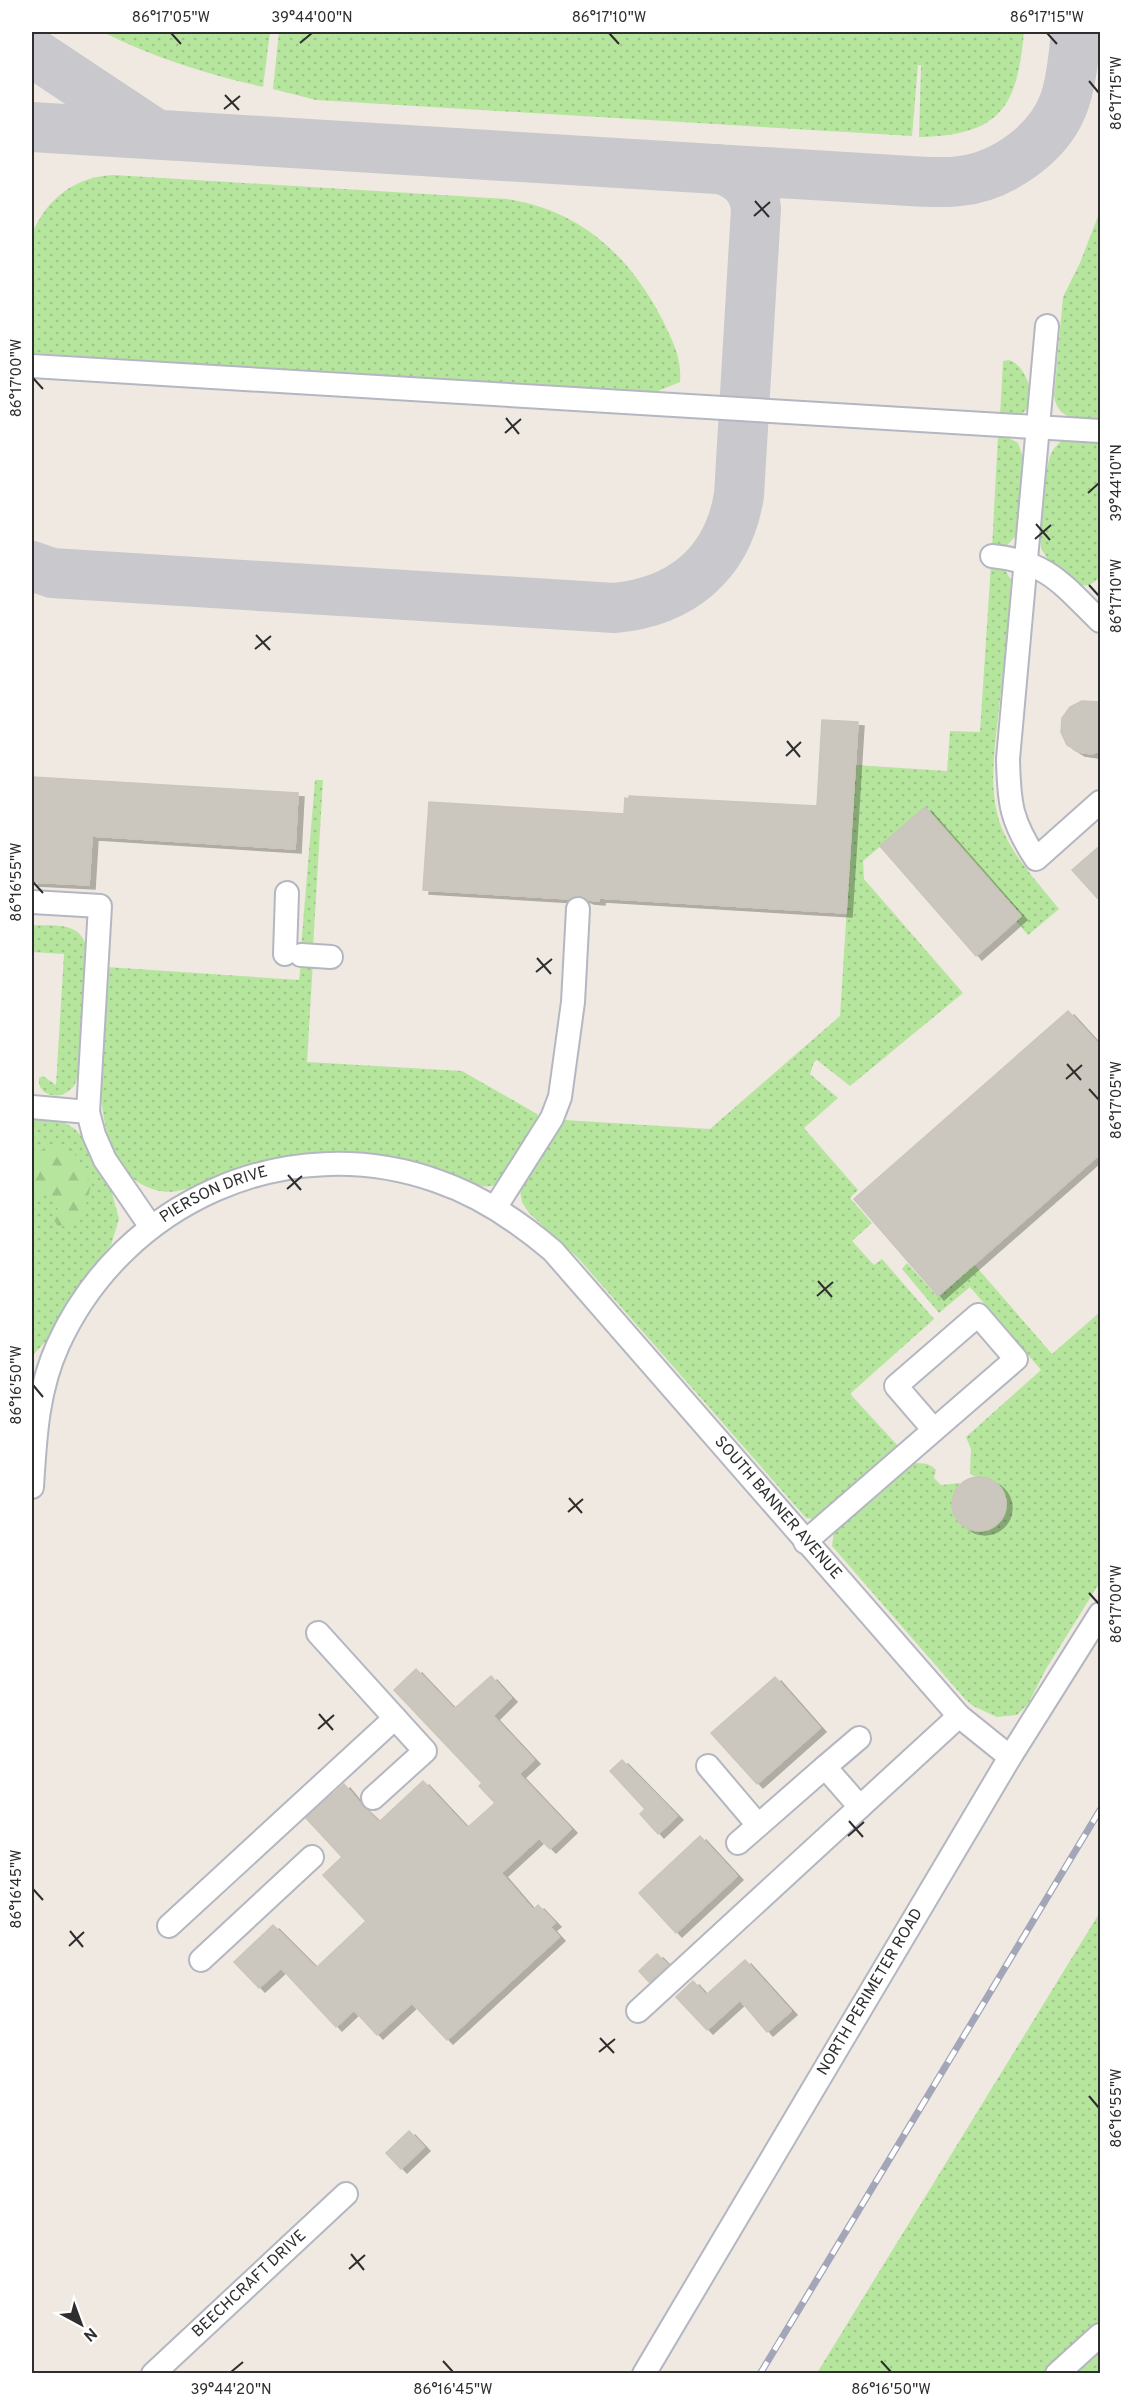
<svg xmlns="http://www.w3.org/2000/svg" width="1132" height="2405" font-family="Overpass,sans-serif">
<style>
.grass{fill:url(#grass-dots)}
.forest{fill:url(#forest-firs)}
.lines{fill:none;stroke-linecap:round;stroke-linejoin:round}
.taxiway{stroke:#c9c8cc;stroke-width:50}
.building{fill:#cbc7bf;stroke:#cbc5ba;stroke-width:1.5;filter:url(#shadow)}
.minor-casing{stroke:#b4b7c1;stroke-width:26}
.minor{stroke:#fff;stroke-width:22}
.rail-casing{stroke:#a3a6b8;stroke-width:7}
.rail{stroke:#fff;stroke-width:4.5;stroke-dasharray:14;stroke-linecap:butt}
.ticks{fill:none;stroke:#2e2e2e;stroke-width:2}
.labels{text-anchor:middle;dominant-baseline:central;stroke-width:4.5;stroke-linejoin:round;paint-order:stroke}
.street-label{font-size:16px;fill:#2e2e2e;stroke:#fff}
.neatline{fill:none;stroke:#2e2e2e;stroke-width:2}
.ticks-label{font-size:15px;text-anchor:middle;fill:#2e2e2e}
</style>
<defs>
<pattern id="grass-dots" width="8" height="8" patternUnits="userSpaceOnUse" patternTransform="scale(1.5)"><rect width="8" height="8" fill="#b6e59e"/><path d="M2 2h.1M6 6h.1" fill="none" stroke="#9dc588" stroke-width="1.8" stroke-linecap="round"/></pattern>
<pattern id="forest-firs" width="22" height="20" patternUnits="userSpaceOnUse" patternTransform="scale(1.5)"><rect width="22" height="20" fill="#b6e59e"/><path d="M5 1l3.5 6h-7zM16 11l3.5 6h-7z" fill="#9dc588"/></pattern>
<filter id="shadow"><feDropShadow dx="6" dy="4" stdDeviation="0" flood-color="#0004"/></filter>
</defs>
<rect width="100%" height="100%" fill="#efe9e1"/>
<path class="grass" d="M103,32H270L263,87C207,74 154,58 103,32Z
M279,32H1024C1017,108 1000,135 919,137L921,65H918L912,136L316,100L273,89Z
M114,175L507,199C581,210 630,256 663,321C673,342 682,358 680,382L653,393L32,353V234C46,199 76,176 114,175Z
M1100,211V422C1080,420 1058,421 1054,396L1063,297L1080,263Z
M1009,360C1028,366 1041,406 1019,415C1014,417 1006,416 1000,416L1003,361Z
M998,436L1009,438L1018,443L1023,457L1017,535L1005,547L992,548Z
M1065,438L1100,440V577C1095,582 1089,587 1080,585C1069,583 1044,558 1041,547C1038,536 1046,467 1050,456C1053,448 1059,443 1065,438Z
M991,564L1004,568L1011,580C1010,625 1003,672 998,717C994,755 987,799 1005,835C1018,862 1040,885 1059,909L1028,935L1016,921L1021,916L926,808L863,861L864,879L963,993L850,1086L817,1060L814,1062L810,1074L838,1098L804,1128L858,1190L850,1198L872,1223L852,1241L874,1265L882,1259L934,1319L851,1393L852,1396L898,1446L819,1515L812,1519L806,1518L578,1258L529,1213L522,1202L520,1190L564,1120L710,1129L840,1016L856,765L947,771L950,731L980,732Z
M315,780H323L313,947H301Z
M32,925C52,926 80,921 86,946L78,1076C76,1081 75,1086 71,1089C59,1101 37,1096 39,1078L43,1076L56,1085L64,954L32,952Z
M313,961L307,1062L462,1071L537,1114L539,1119L498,1184C481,1192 463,1178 447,1172C414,1159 379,1154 345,1153C303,1150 259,1159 220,1175C207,1180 195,1187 182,1190C168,1194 155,1191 143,1185C81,1153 104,1023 107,967L299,980L301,962Z
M32,1119L62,1121L75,1129L83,1138L93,1160L111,1189L119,1219L111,1245L75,1291L48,1339L32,1356Z
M907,1263L936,1295L973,1263L1052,1354L1100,1312V1582L1046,1669L1028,1704L1017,1715L997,1717L973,1706L965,1699L832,1546L834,1531L907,1463C919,1464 928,1461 936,1470L934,1478L941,1485L960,1483C931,1534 1003,1547 1006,1506C1006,1499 1005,1490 999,1485C990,1476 979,1480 970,1474L971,1449L966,1437L1041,1370L970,1287L939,1313L902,1269Z
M1100,1912V2373H817Z"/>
<path class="forest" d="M51,1144L72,1149L91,1185L86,1205L71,1225L58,1227L52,1216L60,1206L49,1194L32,1197V1156Z"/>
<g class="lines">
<path class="taxiway" d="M32,52L154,133
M32,127L910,181C926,182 944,183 960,181C1004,176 1051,142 1065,100C1072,78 1074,54 1076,32
M32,566L52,573L614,608C681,602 728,564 739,495L756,209C754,186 739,174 719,169"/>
</g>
<path class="building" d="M1082,701L1101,702V750L1092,754L1079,752L1067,745L1061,732L1062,718L1070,707Z
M822,720L858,722L846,913L599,898V901L588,900L579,896L570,899L423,890L429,802L624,814L625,798L629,799V796L817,806Z
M32,777L298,793L295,849L92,836L89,885L32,882Z
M925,807L1021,916L976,956L880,846Z
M1101,845V902L1072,870Z
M1068,1011L1101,1047V1153L938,1296L854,1199Z
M952 1504a27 27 0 1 1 54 0a27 27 0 1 1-54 0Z
M416,1669L454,1709L491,1676L511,1698L493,1716L534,1760L519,1774L571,1829L550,1849L539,1838L501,1873L533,1910L538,1905L555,1923L550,1927L559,1937L447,2040L412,2003L377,2035L354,2010L336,2027L281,1968L259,1988L234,1962L273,1925L316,1968L366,1921L323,1875L342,1857L306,1818L344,1784L363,1807L379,1822L423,1781L467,1828L495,1803L479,1786L482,1783L394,1690Z
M775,1677L820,1728L757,1784L711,1733Z
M622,1760L677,1816L658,1834L640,1814L645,1809L610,1771Z
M700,1836L737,1876L676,1933L639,1893Z
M657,1954L668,1965L649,1982L639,1971Z
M745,1960L791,2011L767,2032L740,2000L707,2030L676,1997L693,1981L706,1995Z
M409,2131L424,2147L401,2169L386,2153Z"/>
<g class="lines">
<g class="minor-casing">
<g id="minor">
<path d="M1047,326L1008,759C1009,804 1011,821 1036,859L1100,802"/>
<path d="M32,366L1100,431"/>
<path d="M992,556C1047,561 1063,585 1100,621"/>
<path d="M32,902L100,906L88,1112"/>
<path d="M285,954L287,893"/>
<path d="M301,955L331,957"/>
<path d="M32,1107L88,1112L94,1135L105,1160L151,1227"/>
<path d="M495,1208L552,1118L560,1097L573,1002L578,909"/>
<path id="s1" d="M32,1487C35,1439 37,1391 58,1345C123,1202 287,1128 437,1181C481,1196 518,1221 553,1251L959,1716L1010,1757"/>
<path d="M805,1542L934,1430L896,1386L978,1315L1016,1359L934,1430"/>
<path d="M859,1738L825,1767L860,1807L959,1716"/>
<path d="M708,1766L758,1825"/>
<path d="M373,1798L425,1751L395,1718"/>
<path d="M738,1843L825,1767"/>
<path d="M169,1926L395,1718L318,1633"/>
<path d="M201,1960L312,1857"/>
<path d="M638,2011L860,1807"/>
<path id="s2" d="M153,2374L346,2194"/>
<path id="s3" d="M644,2374L1010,1757L1100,1614"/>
<path d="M1057,2374L1100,2335"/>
</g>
</g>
<use href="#minor" class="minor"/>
<g class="rail-casing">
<path id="rail" d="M760,2374L1100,1810"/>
</g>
<use href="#rail" class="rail"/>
</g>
<path class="ticks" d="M171,33L181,44M609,33L619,44M1047,33L1057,44M300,43L312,33M1089,81L1099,93M225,95L239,110M224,109L240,96M755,201L769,217M754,216L770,202M33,378L43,389M506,418L519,434M505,433L521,419M1088,493L1099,483M1036,524L1050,540M1035,539L1051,525M1089,585L1099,596M256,635L270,650M255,649L271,636M787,741L800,757M786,756L801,742M33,882L43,893M537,958L551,974M536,972L552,959M1067,1064L1081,1080M1066,1079L1082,1065M1089,1089L1099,1100M288,1175L301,1190M287,1189L302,1176M818,1281L832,1297M817,1296L833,1282M33,1385L43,1397M569,1498L582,1513M568,1512L583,1499M1089,1593L1099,1604M319,1714L333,1730M318,1729L334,1715M849,1821L863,1837M848,1836L864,1822M33,1889L43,1900M70,1931L83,1947M69,1946L84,1932M600,2038L614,2053M599,2052L615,2039M1089,2096L1099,2108M351,2254L364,2270M349,2269L365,2255M443,2361L453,2372M881,2361L891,2372M231,2372L243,2362"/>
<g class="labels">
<g class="street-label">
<text stroke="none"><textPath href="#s1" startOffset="368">PIERSON DRIVE</textPath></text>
<text stroke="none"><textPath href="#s1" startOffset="1076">SOUTH BANNER AVENUE</textPath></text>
<text stroke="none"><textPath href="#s3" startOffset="444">NORTH PERIMETER ROAD</textPath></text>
<text stroke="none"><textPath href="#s2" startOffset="132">BEECHCRAFT DRIVE</textPath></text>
</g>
</g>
<rect width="1132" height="2405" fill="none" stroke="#ffffff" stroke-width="66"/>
<g transform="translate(81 2324) rotate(139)" stroke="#ffffff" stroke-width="4.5" paint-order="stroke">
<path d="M0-4.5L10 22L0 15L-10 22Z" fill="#2e2e2e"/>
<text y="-9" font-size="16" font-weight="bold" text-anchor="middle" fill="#2e2e2e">N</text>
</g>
<rect x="33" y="33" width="1066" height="2339" class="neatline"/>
<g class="ticks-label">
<text x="171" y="22">86°17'05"W</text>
<text x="312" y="22">39°44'00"N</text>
<text x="609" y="22">86°17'10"W</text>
<text x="1047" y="22">86°17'15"W</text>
<text transform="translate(1116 93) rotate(-90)" y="5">86°17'15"W</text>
<text transform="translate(16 378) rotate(-90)" y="5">86°17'00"W</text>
<text transform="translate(1116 483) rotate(-90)" y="5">39°44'10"N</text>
<text transform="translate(1116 596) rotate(-90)" y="5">86°17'10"W</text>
<text transform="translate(16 882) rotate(-90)" y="5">86°16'55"W</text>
<text transform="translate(1116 1100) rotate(-90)" y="5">86°17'05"W</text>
<text transform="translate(16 1385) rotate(-90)" y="5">86°16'50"W</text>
<text transform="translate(1116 1604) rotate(-90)" y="5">86°17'00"W</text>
<text transform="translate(16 1889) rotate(-90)" y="5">86°16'45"W</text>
<text transform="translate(1116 2108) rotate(-90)" y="5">86°16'55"W</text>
<text x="231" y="2394">39°44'20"N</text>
<text x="453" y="2394">86°16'45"W</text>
<text x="891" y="2394">86°16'50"W</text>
</g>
</svg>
